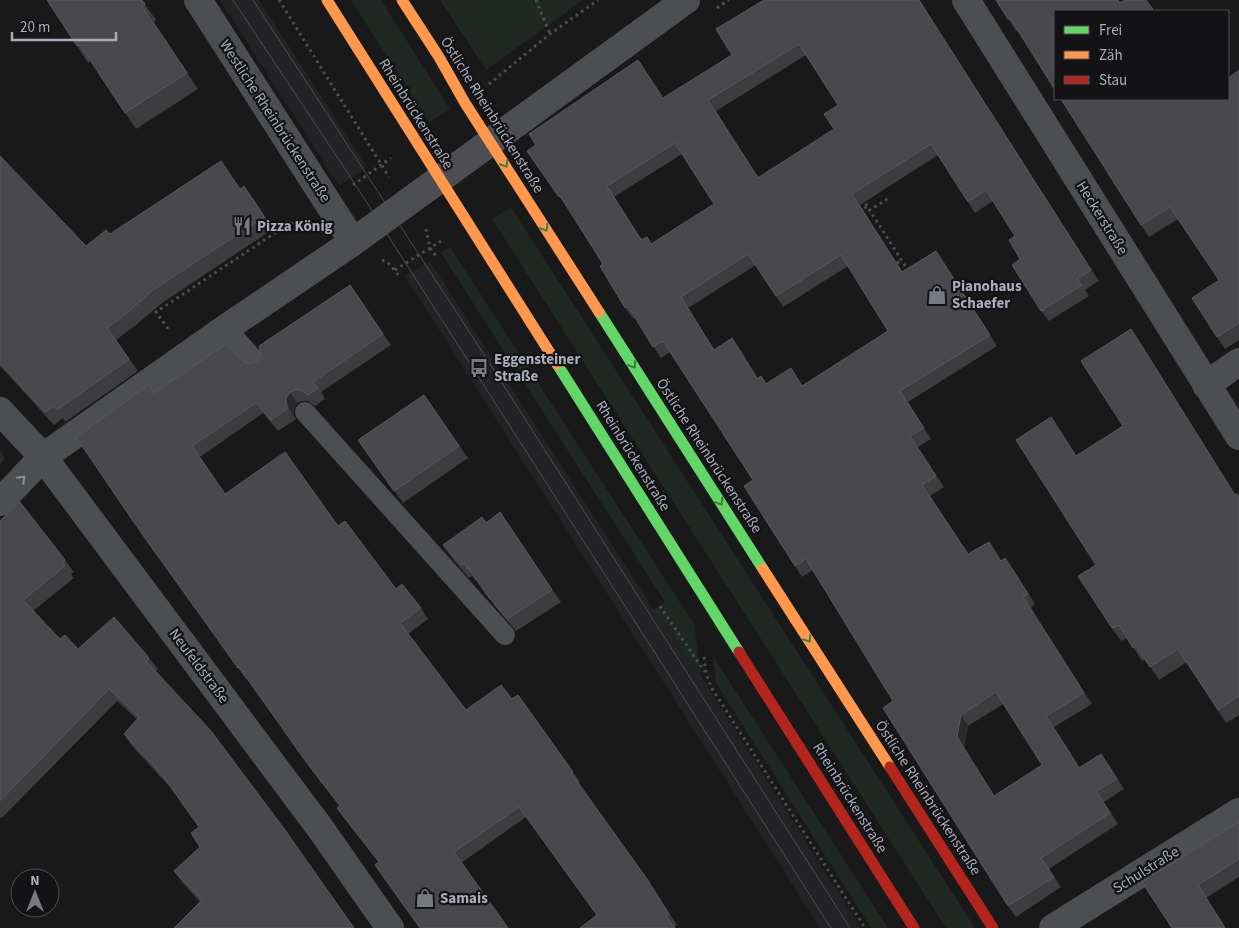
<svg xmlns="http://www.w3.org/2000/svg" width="1239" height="928" font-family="'Source Sans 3',sans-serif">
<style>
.built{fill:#232325}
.green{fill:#212823}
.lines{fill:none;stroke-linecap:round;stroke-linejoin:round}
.path{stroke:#4f4f53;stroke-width:3;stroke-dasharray:2.5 4;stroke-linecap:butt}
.lane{stroke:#4d4e52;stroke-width:20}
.street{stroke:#4d4e52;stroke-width:28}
.fast{stroke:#63d668;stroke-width:11}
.slow{stroke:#ff974d;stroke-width:11}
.jam{stroke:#b3261e;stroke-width:11}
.tram{stroke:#4d4e51;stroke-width:1}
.wall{fill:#3d3d40;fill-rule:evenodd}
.shaded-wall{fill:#2a2a2b}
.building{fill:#49494d;stroke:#58595e;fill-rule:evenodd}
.oneway{stroke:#3f7e43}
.oneway2{stroke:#8e909a}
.labels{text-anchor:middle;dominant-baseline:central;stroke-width:4.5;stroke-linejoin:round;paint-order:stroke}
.street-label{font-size:15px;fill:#aaacb9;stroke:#131315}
.poi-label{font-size:15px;font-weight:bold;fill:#aaacb9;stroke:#131315;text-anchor:start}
</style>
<rect width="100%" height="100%" fill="#191919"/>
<path class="built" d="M220,0H259L367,167L339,186Z
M430,261L654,610L701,676L861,928H820L405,276Z"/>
<path class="green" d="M351,0H381L450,109L429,122Z
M440,0H583L486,70Z
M511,207L532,240L975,928H946L492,219Z
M450,247L694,624L701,676L654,610L665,602L441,253Z
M713,656L888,928H871L716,683Z"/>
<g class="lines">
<path class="path" d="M279,0L389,177
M536,0L550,34
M717,8L729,0
M489,84L550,34L598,0
M353,185L391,158
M862,198L907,269
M861,201L868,211L889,198
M426,229L430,248L436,256
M382,260C390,262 396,272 400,278
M897,263L901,260
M395,270L441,241
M168,329L156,312L278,231L301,218
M660,606L705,672
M704,657L706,673L711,687L865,928"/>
<path class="lane" d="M226,328L257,363
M305,412L505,635"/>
<path class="street" d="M198,0L353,242
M966,0L1239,436
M1206,385L1239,362
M0,411L43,457L320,828L390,928
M0,502L43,457L226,328L353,242L686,0
M1053,928L1239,812"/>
<path class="fast" d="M599,312L763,569
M557,364L739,652"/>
<path class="slow" d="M327,0L557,364
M402,0L439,57L465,103L599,312
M763,569L890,767"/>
<path class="jam" d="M739,652L914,928
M890,767L993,928"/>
<path class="tram" d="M233,0L355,184L831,928
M253,0L472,336L850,928"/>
</g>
<path class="wall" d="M47,0H142L156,20L154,22L198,89L136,129L91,61L88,63L77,46Z
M764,0H919L1099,281L1085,290L1089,296L1049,321L1041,311L1020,259L1015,236L993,201L975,213L938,155L860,205L902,272L936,251L997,346L908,402L931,439L918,447L944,487L930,496L968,554L1001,561L1005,558L1013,569L1035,604L1031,608L1092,704L1054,727L1080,768L1109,765L1124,789L1104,802L1118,824L1049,869L1061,887L1016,917L1008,906L893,701L813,570L802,577L795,566L753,480L670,352L661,358L635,318H633L625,308L603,264L567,207L527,151L664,98L732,55ZM806,55L838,105L834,129L758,177L716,111ZM682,154L714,204L652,244L642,240L614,197ZM756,265L783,307L848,266L888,331L803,385L766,383L761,376L758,378L740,349L714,350L688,308ZM1003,704L1042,765L994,796L964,748L968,726Z
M996,0H1119L1120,3L1147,0L1016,31Z
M1239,70V340L1225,349L1217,337L1219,280L1178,219L1149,237L1141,225L1228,99V76L1229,77Z
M0,156L86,246L110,234L240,189L253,198L273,229L162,303L136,325L116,340L138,371L65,422L63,418L54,425L0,366Z
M350,285L391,345L321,392L325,399L315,406L308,401H302L297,403L294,409L293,414L296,419L278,431L263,413L200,457L225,494L338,526L396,589L421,608L428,619L408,634L466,710L512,699L518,695L580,782L578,784L654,890L677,925L674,927L597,915L526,817L461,863L379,862L345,819L337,808L340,806L311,769L247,678L246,679L140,532L154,393L245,363L251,364L257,361L261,356Z
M1131,329L1140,342L1235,495L1239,497V715L1226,723L1187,662L1159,680L1145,659L1142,661L1127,638L1121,641L1112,628L1096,565L1051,417L1076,456L1123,426Z
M424,395L468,458L403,503L358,440Z
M500,512L561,602L516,631L495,606L478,580L476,581L472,576L469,578L452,558L443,545L486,523Z
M0,521L65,560L74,572L71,574L74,578L33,611L60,639L78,649L149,658L158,669L156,671L285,830L200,902L182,882L174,871L200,847L191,833L199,827L171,788L132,746L124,734L137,719L117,701L2,818L1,817L0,818Z
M1239,822V877L1206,898L1226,928H1172L1142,882Z"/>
<path class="shaded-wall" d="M919,0L1099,281L1091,270Z
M142,6L154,22L198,89L187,73Z
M708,100L716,111L765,189L758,178Z
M852,194L860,205L909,283L902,272Z
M1131,329L1140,342L1239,501Z
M732,338L740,349L765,389L757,379Z
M290,392L297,403L294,409L293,414L296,419L288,408L286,403V398Z
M1051,417L1060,430L1085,469L1076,456Z
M910,436L918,447L944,487L936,476Z
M0,450L5,458L0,464Z
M1023,597L1031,608L1092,704L1084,693Z
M961,715L968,726L964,748L1001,807L957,737Z
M1046,716L1054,727L1087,779L1079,768Z"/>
<path class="building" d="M47,0H142L145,4L142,6L187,73L125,113L80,45L77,46Z
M764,0H919L1091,270L1077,279L1082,285L1041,311L1012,265L1020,259L1009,240L1015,236L986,190L968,202L931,144L852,194L902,272L936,251L990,335L900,391L924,428L910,436L936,476L922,485L968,554L989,542L1001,561L1005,558L1028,594L1023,597L1084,693L1046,716L1079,768L1101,754L1117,779L1096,791L1110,813L1041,858L1054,877L1008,906L883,708L893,701L806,559L795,566L744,486L753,480L663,341L653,347L628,306L625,308L600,266L603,264L560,196L559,197L527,151L536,145L529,134L638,60L663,98L732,55L716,29ZM799,44L838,105L824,114L834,129L758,178L708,100ZM675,143L714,204L651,244L647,237L641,240L607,186ZM748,254L776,296L841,255L888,331L802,386L791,368L766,384L761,376L757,379L732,338L714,350L681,297ZM996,692L1042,765L994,796L957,737L961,715Z
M996,0H1118L1120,3L1125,0H1146L1154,11H1055V90L1010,18L1008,19Z
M1239,70V323L1217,337L1192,298L1219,280L1170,207L1141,225L1061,99H1228V76L1229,78Z
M0,156L86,246L106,230L110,234L221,161L240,189L244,186L264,217L153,290L127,313L107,328L129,359L57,410L54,406L45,412L0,363Z
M350,285L383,334L313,382L318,388L308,395L301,390H295L290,392L286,398V403L288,408L271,420L256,403L192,446L225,494L285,452L338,526L345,521L396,589L402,584L421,608L400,623L466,710L501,685L512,699L518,695L573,772L571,773L647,879L669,914L666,916L675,928H580L597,915L519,807L454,852L508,928H420L375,865L379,862L337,808L340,806L304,759L239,667L238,668L133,521L76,437L149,385L154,393L226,344L245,363L251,364L257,361L261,356L259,346Z
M1131,329L1235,495L1237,494L1239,497V696L1218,710L1178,649L1150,667L1136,646L1133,648L1119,625L1112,628L1078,576L1096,565L1016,440L1051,417L1076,456L1123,426L1081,361Z
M424,395L459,446L394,491L358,440Z
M20,502L65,560L62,563L65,566L23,600L60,639L65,635L78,649L114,617L149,658L146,661L211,731L285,830L354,928H174L202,900L174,871L200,847L191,833L199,827L163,776L124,734L139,717L109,689L0,801V521Z
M500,512L552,590L507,619L486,594L469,568L468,569L464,563L461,565L443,545L482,517L486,523Z
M1239,822V859L1198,885L1225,928H1172L1142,882Z"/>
<defs><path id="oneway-chevron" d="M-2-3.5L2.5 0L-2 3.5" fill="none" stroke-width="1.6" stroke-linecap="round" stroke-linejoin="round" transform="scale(1.25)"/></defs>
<g class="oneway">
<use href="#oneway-chevron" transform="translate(505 164) rotate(58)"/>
<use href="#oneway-chevron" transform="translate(545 228) rotate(57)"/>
<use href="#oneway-chevron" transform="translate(633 365) rotate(57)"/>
<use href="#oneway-chevron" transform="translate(720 502) rotate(57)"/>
<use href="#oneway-chevron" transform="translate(808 639) rotate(57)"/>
</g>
<use class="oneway2" href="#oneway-chevron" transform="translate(22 479) rotate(-46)"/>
<defs>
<g id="restaurant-bare" transform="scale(1.5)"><path d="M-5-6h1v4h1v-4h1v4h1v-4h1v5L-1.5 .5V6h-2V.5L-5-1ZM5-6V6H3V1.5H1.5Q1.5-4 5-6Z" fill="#777981" stroke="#131315" stroke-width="2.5" paint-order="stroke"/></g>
<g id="shop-bare" transform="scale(1.5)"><path d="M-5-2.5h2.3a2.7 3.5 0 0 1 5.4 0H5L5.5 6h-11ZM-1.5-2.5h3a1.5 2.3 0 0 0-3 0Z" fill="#777981" stroke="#131315" stroke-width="2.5" paint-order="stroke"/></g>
<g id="bus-bare" transform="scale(1.5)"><path d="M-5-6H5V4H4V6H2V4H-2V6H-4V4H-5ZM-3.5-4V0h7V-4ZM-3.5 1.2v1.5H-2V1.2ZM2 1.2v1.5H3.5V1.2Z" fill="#777981" stroke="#131315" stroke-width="2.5" paint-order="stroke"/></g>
</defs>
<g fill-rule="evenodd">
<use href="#restaurant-bare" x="242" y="226"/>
<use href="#shop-bare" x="937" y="295"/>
<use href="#bus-bare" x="479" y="368"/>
<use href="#shop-bare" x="425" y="898"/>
</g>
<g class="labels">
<g class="street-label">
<text transform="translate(416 114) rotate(58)">Rheinbrückenstraße</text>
<text transform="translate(492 115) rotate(58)">Östliche Rheinbrückenstraße</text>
<text transform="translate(275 121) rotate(57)">Westliche Rheinbrückenstraße</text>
<text transform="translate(1102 218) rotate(58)">Heckerstraße</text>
<text transform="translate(633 456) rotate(58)">Rheinbrückenstraße</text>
<text transform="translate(709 456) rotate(57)">Östliche Rheinbrückenstraße</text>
<text transform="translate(199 666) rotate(53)">Neufeldstraße</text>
<text transform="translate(850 798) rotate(58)">Rheinbrückenstraße</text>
<text transform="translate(928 798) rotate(57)">Östliche Rheinbrückenstraße</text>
<text transform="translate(1146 870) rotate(-32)">Schulstraße</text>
</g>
<g class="poi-label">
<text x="257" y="226">Pizza König</text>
<text x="952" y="286">Pianohaus<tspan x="952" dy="17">Schaefer</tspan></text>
<text x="494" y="359">Eggensteiner<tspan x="494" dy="17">Straße</tspan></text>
<text x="440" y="898">Samais</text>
</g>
</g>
<rect x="1054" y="10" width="175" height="90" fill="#131315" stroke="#4f5057"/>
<rect x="1064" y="26" width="25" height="8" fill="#63d668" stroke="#4f5057"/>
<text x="1099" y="35" font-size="15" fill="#aaacb9">Frei</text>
<rect x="1064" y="51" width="25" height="8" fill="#ff974d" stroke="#4f5057"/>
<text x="1099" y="60" font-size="15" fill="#aaacb9">Zäh</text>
<rect x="1064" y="76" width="25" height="8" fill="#b3261e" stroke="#4f5057"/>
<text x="1099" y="85" font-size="15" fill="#aaacb9">Stau</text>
<g transform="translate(35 893)"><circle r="24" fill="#131315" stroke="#4f5057"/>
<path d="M0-4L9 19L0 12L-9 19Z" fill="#777981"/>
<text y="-8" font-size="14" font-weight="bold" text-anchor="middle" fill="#aaacb9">N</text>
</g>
<path d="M12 32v8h104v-8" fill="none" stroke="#aaacb9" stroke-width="2.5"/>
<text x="20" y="32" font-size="15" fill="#aaacb9" stroke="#131315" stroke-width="4" paint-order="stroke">20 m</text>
</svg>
